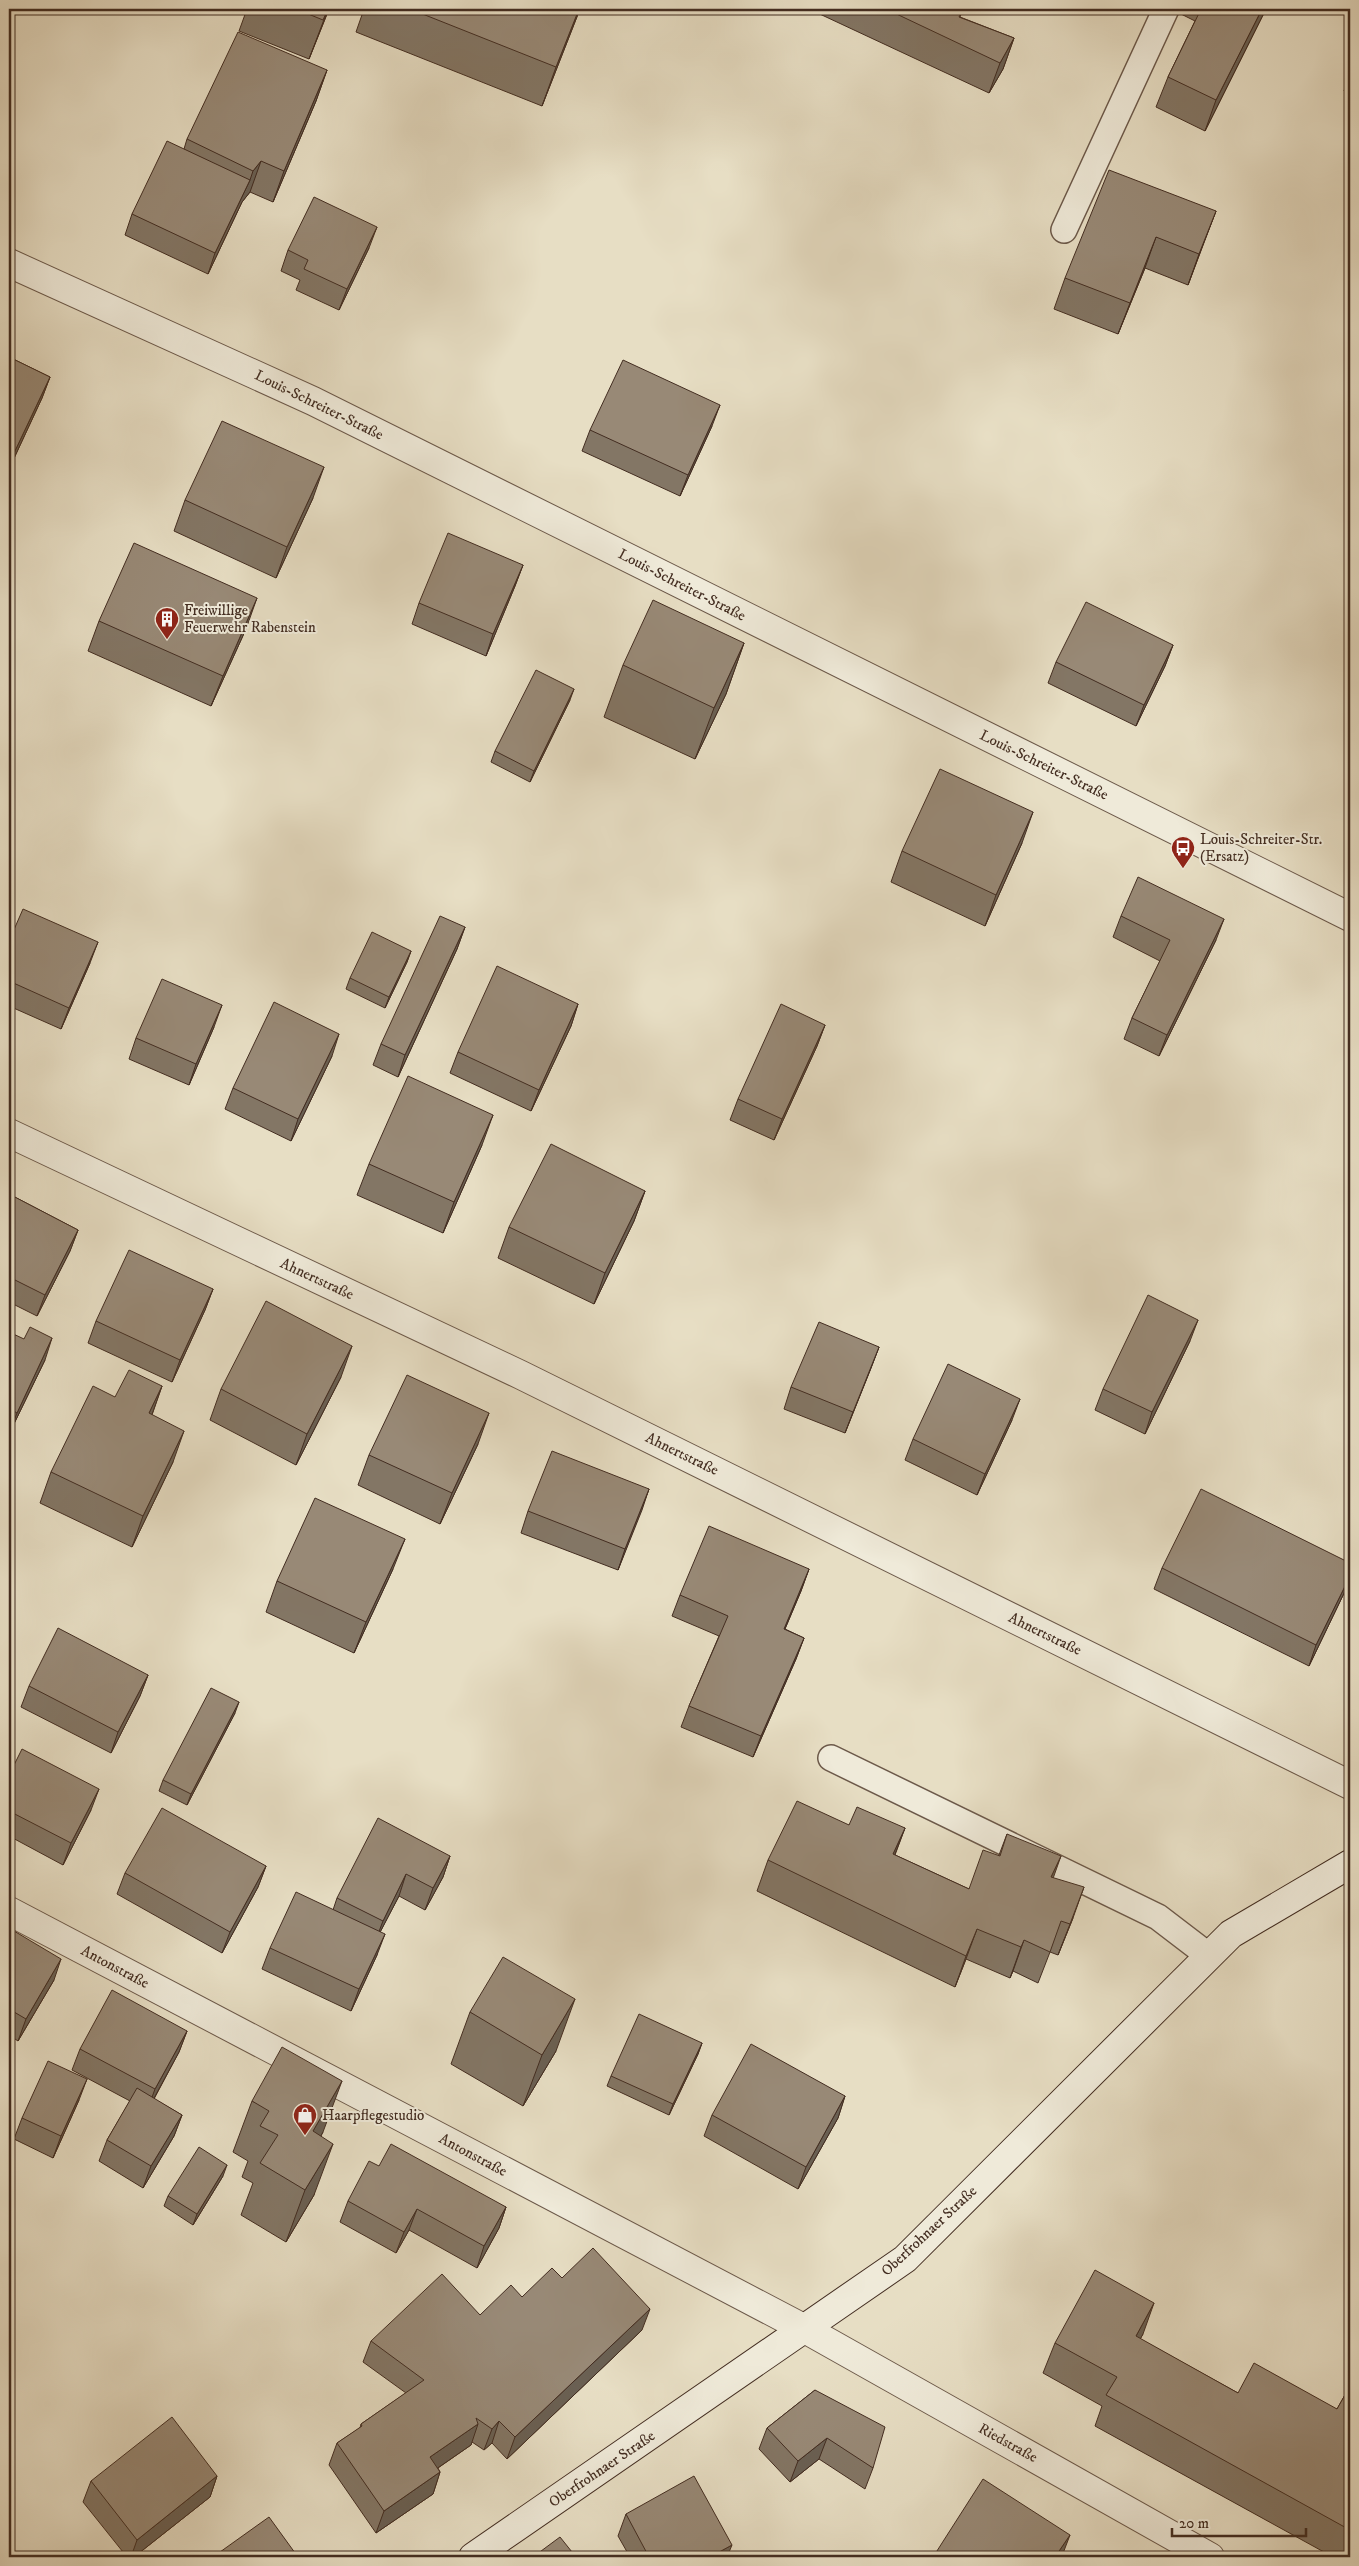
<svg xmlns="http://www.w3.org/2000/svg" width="1359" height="2566" font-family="'IM FELL DW Pica',serif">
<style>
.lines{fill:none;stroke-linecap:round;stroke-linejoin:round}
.service-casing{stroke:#6c594a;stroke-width:28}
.minor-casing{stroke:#6c594a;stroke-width:30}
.tertiary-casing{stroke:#6c594a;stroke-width:30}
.secondary-casing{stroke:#432d21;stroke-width:30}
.service{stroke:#efead9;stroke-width:25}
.minor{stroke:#efead9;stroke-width:28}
.tertiary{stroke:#efead9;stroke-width:28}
.secondary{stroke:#efead9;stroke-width:28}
.wall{fill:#837665;stroke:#432d21}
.shaded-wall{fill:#6a6053;stroke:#432d21}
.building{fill:#988976;stroke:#432d21}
.labels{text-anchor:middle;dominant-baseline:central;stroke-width:4;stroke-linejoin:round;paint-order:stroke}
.street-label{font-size:15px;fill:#432d21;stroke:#efead9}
.poi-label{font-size:15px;fill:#432d21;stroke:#efead9;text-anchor:start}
</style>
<rect width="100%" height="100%" fill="#e7dec4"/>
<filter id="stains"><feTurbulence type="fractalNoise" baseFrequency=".004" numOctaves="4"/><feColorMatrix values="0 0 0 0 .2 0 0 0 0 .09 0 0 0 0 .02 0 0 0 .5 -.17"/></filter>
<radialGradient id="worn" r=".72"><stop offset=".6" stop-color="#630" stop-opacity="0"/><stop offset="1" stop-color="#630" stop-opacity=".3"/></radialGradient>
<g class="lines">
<g class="service-casing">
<path id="service" d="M1064,230L1166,9
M831,1758L1158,1917L1209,1956"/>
</g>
<g class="minor-casing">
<path id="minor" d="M9,263L313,401L1350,917
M9,1133L521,1375L1350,1785
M9,1911L805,2329"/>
</g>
<g class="tertiary-casing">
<path id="tertiary" d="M805,2329L1210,2557"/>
</g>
<g class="secondary-casing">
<path id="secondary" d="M473,2557L905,2259L1231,1934L1350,1864"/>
</g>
<use href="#service" class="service"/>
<use href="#minor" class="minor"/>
<use href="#tertiary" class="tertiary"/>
<use href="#secondary" class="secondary"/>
</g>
<path class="wall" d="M247,9H329L309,59L239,31Z
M364,9H580L542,106L356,32Z
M809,9H963L960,17L1014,38L1003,69L989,93Z
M1178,9H1266L1205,131L1156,107L1168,77L1195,21L1177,12Z
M327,70L316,101L273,202L250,192L242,202L208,274L125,235L132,214L184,149L187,139Z
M1350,72V94L1344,91Z
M1216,211L1188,285L1145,268L1118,334L1054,309L1065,278Z
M369,248L339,310L296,290L300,280L281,271L288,250Z
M9,357L50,377L42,398L9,469Z
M712,426L680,496L582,451L590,430Z
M313,498L276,578L174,531L185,500Z
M523,565L515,586L486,656L412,624L419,603Z
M99,621L246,629L211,706L88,651Z
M744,643L726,694L695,759L604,717L623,665Z
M1173,645L1165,666L1136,726L1048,683L1056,662Z
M570,700L530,782L491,762L495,751Z
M1022,843L985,926L891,882L902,851Z
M1121,916L1216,940L1159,1056L1124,1039L1132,1018L1160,961L1113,937Z
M465,927L457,949L398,1077L373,1065L381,1044Z
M9,941L90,963L61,1029L9,1006Z
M411,951L407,962L385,1008L346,989L350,978Z
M578,1004L571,1026L531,1111L450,1073L458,1052Z
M825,1025L817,1046L774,1140L730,1120L738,1099Z
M214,1027L189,1085L129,1059L136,1038Z
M332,1056L291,1141L225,1109L233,1088Z
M482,1145L443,1233L357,1195L369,1164Z
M645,1191L634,1221L594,1304L498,1258L509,1227Z
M9,1194L78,1230L70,1251L37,1316L9,1302Z
M213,1289L205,1310L172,1382L88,1343L96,1321Z
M9,1332L45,1360L9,1434Z
M1190,1341L1145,1434L1095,1410L1103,1389Z
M879,1347L871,1368L845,1433L784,1409L791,1387Z
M341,1377L296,1465L210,1420L221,1389Z
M162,1386L152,1415L173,1462L132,1547L40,1503L51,1472L115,1397Z
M1012,1420L977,1495L905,1460L913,1439Z
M478,1444L440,1524L358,1485L369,1455Z
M649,1489L618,1570L521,1533L528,1511Z
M1162,1568L1347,1587L1309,1666L1154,1589Z
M393,1569L354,1653L266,1612L277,1581Z
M809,1569L801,1591L785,1629L804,1638L796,1659L753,1757L681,1727L689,1706L719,1636L672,1616L680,1595Z
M148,1675L140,1696L111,1753L21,1707L29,1686Z
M235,1713L187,1805L159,1791L163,1780Z
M9,1775L91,1810L63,1865L9,1836Z
M849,1825L905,1828L895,1855L969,1889L999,1855L1007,1834L1053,1877L1073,1918L1058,1955L1050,1952L1038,1983L1013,1971L1010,1978L966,1959L955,1987L757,1891L768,1860Z
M450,1856L443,1877L425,1910L399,1896L380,1932L377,1955L351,2011L262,1969L270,1948L333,1910L337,1898Z
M266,1866L258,1887L222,1953L117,1894L125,1873Z
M9,1928L54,1980L18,2041L9,2035Z
M470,2012L556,2051L523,2106L451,2064Z
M187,2031L179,2052L154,2099L182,2115L174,2136L143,2188L99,2161L107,2140L130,2101L72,2070L80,2049Z
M702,2043L698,2054L669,2115L607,2086L611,2076Z
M845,2096L838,2118L798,2189L704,2136L712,2115Z
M79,2100L53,2158L14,2139L22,2118Z
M252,2101L323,2132L321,2136L314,2195L286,2242L241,2215L253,2183L242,2177L248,2161L233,2152Z
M379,2166L506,2207L499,2228L477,2268L409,2230L396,2253L340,2222L348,2201Z
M223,2176L193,2225L164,2206L168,2196Z
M562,2278L642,2330L507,2459L492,2443L484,2450L472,2442L471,2445L438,2468L440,2472L433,2494L376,2533L329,2465L337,2443L360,2428L361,2424L406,2393L363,2362L371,2341L480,2315L522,2297Z
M1143,2334L1140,2339L1238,2393L1337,2409L1350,2386V2557H1333L1095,2426L1102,2406L1043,2373L1055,2343Z
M815,2390L873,2468L865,2489L819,2459L790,2482L759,2449L767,2428Z
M217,2476L210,2497L134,2557H127L83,2502L91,2481Z
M626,2514L727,2557H630L618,2536Z"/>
<path class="shaded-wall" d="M328,9H329L309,59Z
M579,9H580L542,106L556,67Z
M1262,9H1266L1205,131L1216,100Z
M1014,38L1003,69L989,93L1000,63Z
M327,70L316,101L273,202L284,171Z
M261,161L250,192L242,202L208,274L215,253L250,180L253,171Z
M1216,211L1204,242L1188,285L1199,254Z
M377,227L369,248L339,310L347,289Z
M1156,237L1145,268L1118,334L1130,303Z
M50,377L42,398L9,469L14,453Z
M720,405L712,426L680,496L688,475Z
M324,467L313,498L276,578L287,547Z
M523,565L515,586L486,656L493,634Z
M257,598L246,629L211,706L223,676Z
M744,643L726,694L695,759L714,708Z
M1173,645L1165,666L1136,726L1144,705Z
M574,689L570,700L530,782L534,771Z
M1033,812L1022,843L985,926L996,895Z
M1224,919L1216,940L1159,1056L1167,1035Z
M465,927L457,949L398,1077L405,1055Z
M98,942L90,963L61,1029L69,1008Z
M411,951L407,962L385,1008L389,997Z
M578,1004L571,1026L531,1111L539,1090Z
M222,1005L214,1027L189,1085L196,1064Z
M825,1025L817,1046L774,1140L782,1119Z
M339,1034L332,1056L291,1141L298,1119Z
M493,1115L482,1145L443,1233L454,1202Z
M645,1191L634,1221L594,1304L605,1273Z
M78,1230L70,1251L37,1316L45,1295Z
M213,1289L205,1310L172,1382L180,1360Z
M1198,1320L1190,1341L1145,1434L1152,1412Z
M52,1338L45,1360L9,1434L17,1413Z
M352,1346L341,1377L296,1465L307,1434Z
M879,1347L871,1368L845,1433L853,1412Z
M162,1386L151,1417L149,1413Z
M1020,1399L1012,1420L977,1495L985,1474Z
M489,1413L478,1444L440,1524L452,1493Z
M184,1431L173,1462L132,1547L143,1516Z
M649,1489L642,1510L618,1570L625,1549Z
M405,1539L393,1569L354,1653L366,1622Z
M809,1569L801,1591L776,1650L784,1629Z
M1350,1576V1579L1347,1587L1309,1666L1316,1645Z
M804,1638L796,1659L753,1757L761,1736Z
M148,1675L140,1696L111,1753L118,1732Z
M239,1702L235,1713L187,1805L191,1794Z
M99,1789L91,1810L63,1865L71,1843Z
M905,1828L893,1859V1854Z
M450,1856L443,1877L425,1910L433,1888Z
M1061,1856L1050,1887L1051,1877Z
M266,1866L258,1887L222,1953L230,1932Z
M406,1874L399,1896L375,1942L383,1921Z
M1084,1887L1073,1918L1058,1955L1070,1924Z
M977,1929L966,1959L955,1987L966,1956Z
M385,1934L377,1955L351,2011L359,1989Z
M1024,1940L1013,1971L1010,1978L1021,1947Z
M61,1959L54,1980L18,2041L26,2019Z
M575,1999L556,2051L523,2106L542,2055Z
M187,2031L179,2052L147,2111L155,2089Z
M702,2043L698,2054L669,2115L673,2104Z
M87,2079L79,2100L53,2158L61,2136Z
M342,2081L323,2132L294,2183L313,2131Z
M845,2096L838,2118L798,2189L806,2167Z
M182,2115L174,2136L143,2188L151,2166Z
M333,2144L314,2195L286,2242L305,2190Z
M227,2165L223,2176L193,2225L197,2214Z
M506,2207L499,2228L477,2268L484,2246Z
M417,2209L409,2230L396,2253L404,2232Z
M1154,2303L1143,2334L1125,2367L1136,2336Z
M650,2309L642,2330L507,2459L515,2437Z
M499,2421L492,2443L484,2450L492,2429Z
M478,2424L471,2445L423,2478L430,2457Z
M827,2438L819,2459L790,2482L798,2461Z
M440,2472L433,2494L376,2533L384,2511Z
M217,2476L210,2497L134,2557H131L137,2540Z
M1070,2535L1062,2556L1061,2557H1055Z
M732,2545L727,2557H710Z"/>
<path class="building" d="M296,9H328L323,20Z
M410,9H579L556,67Z
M886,9H963L959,17L1014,38L1000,63Z
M1201,9H1262L1216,100L1168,77Z
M238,32L327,70L284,171L261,161L253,171L187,139Z
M167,141L250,180L215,253L132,214Z
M1109,170L1216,211L1199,254L1156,237L1130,303L1065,278Z
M314,197L377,227L347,289L304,269L308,260L288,250Z
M9,357L50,377L14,453L9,451Z
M623,360L720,405L688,475L590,430Z
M222,421L324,467L287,547L185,500Z
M448,533L523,565L493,634L419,603Z
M134,543L257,598L223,676L99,621Z
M653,600L744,643L714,708L623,665Z
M1086,602L1173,645L1144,705L1056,662Z
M536,670L574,689L534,771L495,751Z
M940,769L1033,812L996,895L902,851Z
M1138,877L1224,919L1167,1035L1132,1018L1170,940L1121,916Z
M23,909L98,942L69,1008L9,981V941Z
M440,916L465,927L405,1055L381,1044Z
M372,932L411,951L389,997L350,978Z
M497,966L578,1004L539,1090L458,1052Z
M162,979L222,1005L196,1064L136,1038Z
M274,1002L339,1034L298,1119L233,1088Z
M781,1004L825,1025L782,1119L738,1099Z
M408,1076L493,1115L454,1202L369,1164Z
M551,1144L645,1191L605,1273L509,1227Z
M9,1194L78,1230L45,1295L9,1277Z
M129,1250L213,1289L180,1360L96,1321Z
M1148,1295L1198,1320L1152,1412L1103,1389Z
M266,1301L352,1346L307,1434L221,1389Z
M819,1322L879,1347L853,1412L791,1387Z
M30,1327L52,1338L17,1413L9,1408V1332L24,1339Z
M948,1364L1020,1399L985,1474L913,1439Z
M129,1370L162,1386L149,1413L184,1431L143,1516L51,1472L93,1386L115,1397Z
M407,1375L489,1413L452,1493L369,1455Z
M552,1451L649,1489L625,1549L528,1511Z
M1201,1489L1350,1563V1576L1316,1645L1162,1568Z
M315,1498L405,1539L366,1622L277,1581Z
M709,1526L809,1569L784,1629L804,1638L761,1736L689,1706L728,1616L680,1595Z
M58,1628L148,1675L118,1732L29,1686Z
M211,1688L239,1702L191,1794L163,1780Z
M22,1749L99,1789L71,1843L9,1811V1775Z
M797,1801L849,1825L857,1807L905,1828L893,1854L969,1889L983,1850L1000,1856L1007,1834L1061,1856L1051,1877L1084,1887L1070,1924L1061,1921L1050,1952L1024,1940L1021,1947L977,1929L966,1956L768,1860Z
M162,1808L266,1866L230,1932L125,1873Z
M378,1818L450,1856L433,1888L406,1874L383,1921L337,1898Z
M296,1892L385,1934L359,1989L270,1948Z
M9,1928L61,1959L26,2019L9,2009Z
M503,1957L575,1999L542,2055L470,2012Z
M112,1990L187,2031L155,2089L80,2049Z
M639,2014L702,2043L673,2104L611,2076Z
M751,2044L845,2096L806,2167L712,2115Z
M282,2047L342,2081L313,2131L333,2144L305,2190L260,2163L278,2135L260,2126L269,2111L252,2101Z
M48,2061L87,2079L61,2136L22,2118Z
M137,2088L182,2115L151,2166L107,2140Z
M391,2144L506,2207L484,2246L417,2209L404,2232L348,2201L369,2161L379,2166Z
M199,2147L227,2165L197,2214L168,2196Z
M593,2248L650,2309L515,2437L499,2421L492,2429L476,2418L478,2424L430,2457L440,2472L384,2511L337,2443L362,2426L361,2424L424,2380L371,2341L442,2274L480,2315L511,2285L522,2297L552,2268L562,2278Z
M1095,2270L1154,2303L1136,2336L1238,2393L1254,2363L1337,2409L1350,2386V2530L1106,2395L1117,2377L1055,2343Z
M815,2390L885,2427L873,2468L827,2438L798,2461L767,2428Z
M172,2417L217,2476L137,2540L91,2481Z
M694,2476L732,2545L710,2557H649L626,2514Z
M983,2479L1070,2535L1055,2557H940L935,2554Z
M269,2517L298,2557H213Z
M560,2537L576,2557H533Z"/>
<defs>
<g id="building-pin" transform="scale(1.25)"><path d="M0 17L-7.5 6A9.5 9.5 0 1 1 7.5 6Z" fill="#8f2418" stroke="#efead9"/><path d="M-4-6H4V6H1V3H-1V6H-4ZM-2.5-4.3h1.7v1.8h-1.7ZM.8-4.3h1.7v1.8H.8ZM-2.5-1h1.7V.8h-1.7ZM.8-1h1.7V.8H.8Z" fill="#fff"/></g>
<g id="bus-pin" transform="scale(1.25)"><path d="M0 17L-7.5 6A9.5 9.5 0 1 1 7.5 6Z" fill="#8f2418" stroke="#efead9"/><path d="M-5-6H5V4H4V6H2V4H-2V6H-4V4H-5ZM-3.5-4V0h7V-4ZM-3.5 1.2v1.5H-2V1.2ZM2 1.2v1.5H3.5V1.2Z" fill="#fff"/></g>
<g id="shop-pin" transform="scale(1.25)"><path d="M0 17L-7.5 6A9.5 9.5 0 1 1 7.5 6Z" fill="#8f2418" stroke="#efead9"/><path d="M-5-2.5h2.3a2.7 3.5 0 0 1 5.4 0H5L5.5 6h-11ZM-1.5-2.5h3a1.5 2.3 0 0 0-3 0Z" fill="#fff"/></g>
</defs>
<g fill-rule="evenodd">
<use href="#building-pin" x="167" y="619"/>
<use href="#bus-pin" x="1183" y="848"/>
<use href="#shop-pin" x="305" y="2115"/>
</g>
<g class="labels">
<g class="street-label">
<text transform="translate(319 405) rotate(26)">Louis-Schreiter-Straße</text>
<text transform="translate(682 585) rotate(27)">Louis-Schreiter-Straße</text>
<text transform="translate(1044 765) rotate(26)">Louis-Schreiter-Straße</text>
<text transform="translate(317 1279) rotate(25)">Ahnertstraße</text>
<text transform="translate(682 1454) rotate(26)">Ahnertstraße</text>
<text transform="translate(1045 1634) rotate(26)">Ahnertstraße</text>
<text transform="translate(115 1967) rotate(28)">Antonstraße</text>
<text transform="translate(473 2155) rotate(28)">Antonstraße</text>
<text transform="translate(929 2231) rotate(-43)">Oberfrohnaer Straße</text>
<text transform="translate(1008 2443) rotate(29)">Riedstraße</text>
<text transform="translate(602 2469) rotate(-34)">Oberfrohnaer Straße</text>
</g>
<g class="poi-label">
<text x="184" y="610">Freiwillige<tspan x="184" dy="17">Feuerwehr Rabenstein</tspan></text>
<text x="1200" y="839">Louis-Schreiter-Str.<tspan x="1200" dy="17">(Ersatz)</tspan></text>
<text x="322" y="2115">Haarpflegestudio</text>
</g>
</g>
<rect width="1359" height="2566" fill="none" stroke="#e7dec4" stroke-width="30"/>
<rect x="10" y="10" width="1339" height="2546" fill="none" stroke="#432d21" stroke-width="2.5"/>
<rect x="15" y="15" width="1329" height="2536" fill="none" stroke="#432d21"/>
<path d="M1172 2528v8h134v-8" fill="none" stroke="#432d21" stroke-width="2.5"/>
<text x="1179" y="2528" font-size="15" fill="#432d21" stroke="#efead9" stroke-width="4" paint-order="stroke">20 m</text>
<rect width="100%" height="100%" filter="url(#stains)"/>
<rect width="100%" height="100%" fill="url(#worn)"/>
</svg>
